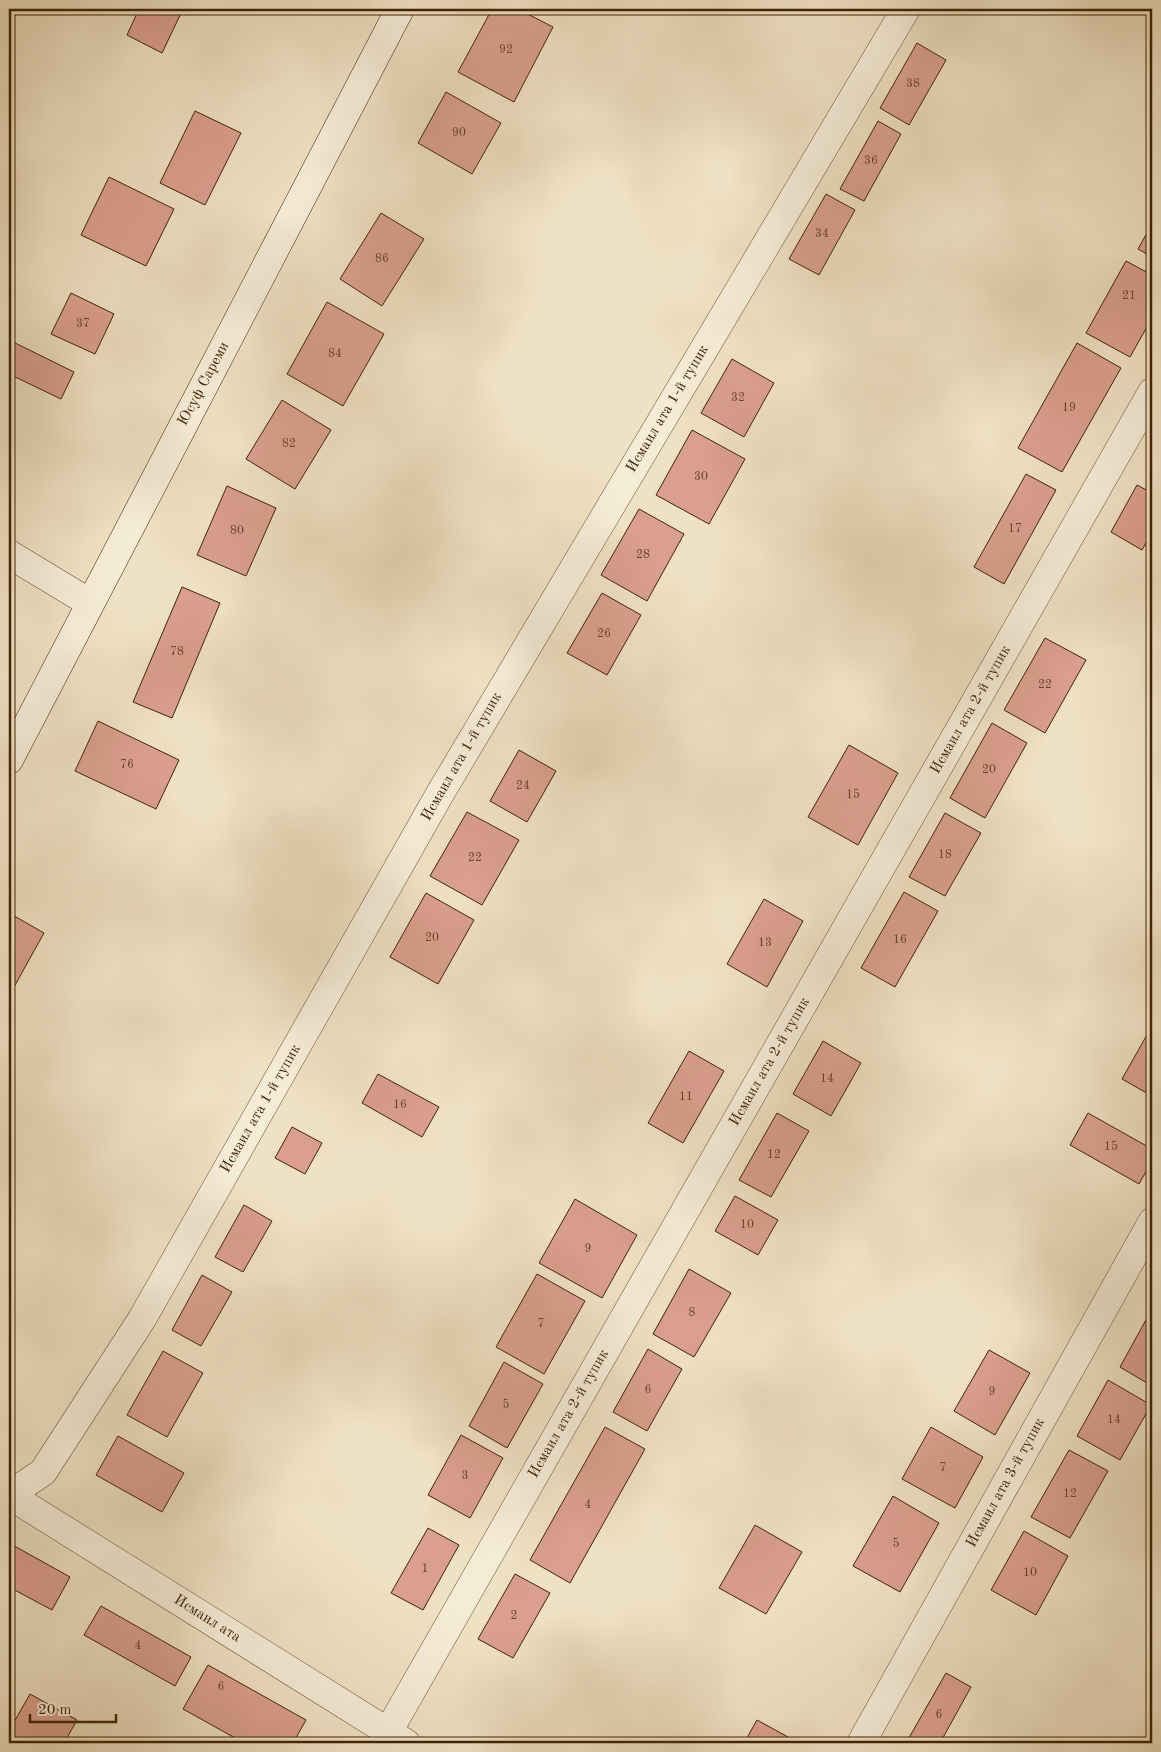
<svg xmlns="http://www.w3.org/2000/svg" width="1161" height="1752" font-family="'Old Standard TT',serif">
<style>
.building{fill:#da9f8e;stroke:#402407}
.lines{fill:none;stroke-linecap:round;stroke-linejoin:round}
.minor-casing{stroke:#6c5336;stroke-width:29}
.secondary-casing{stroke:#402407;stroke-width:29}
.minor{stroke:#f5ecd8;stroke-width:28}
.secondary{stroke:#f5ecd8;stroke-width:28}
.labels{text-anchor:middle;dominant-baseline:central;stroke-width:4;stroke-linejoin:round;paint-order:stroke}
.number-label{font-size:12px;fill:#664329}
.street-label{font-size:15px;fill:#402407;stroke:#f5ecd8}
</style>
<rect width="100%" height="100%" fill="#efe1c3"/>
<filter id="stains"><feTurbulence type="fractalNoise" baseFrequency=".004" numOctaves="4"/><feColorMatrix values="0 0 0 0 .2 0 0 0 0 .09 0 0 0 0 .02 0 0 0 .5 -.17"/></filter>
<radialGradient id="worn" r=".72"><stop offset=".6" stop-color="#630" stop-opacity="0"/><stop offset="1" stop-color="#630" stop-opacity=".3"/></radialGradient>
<path class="building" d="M139,9H183L162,53L127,35Z
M492,9H518L553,27L514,102L458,72Z
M917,43L946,60L909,125L880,108Z
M446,92L501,123L472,174L418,143Z
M195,111L241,133L205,205L160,183Z
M878,121L901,134L864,201L840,189Z
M109,177L174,209L146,266L81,235Z
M826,194L855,210L819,275L789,259Z
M381,213L424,239L382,306L340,279Z
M1152,224V257L1138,249Z
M1126,261L1152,275V318L1130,357L1086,333Z
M71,293L114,314L95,354L51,334Z
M327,302L384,334L343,406L287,374Z
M9,340L74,372L61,399L9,374Z
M1077,343L1121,368L1062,472L1018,448Z
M732,359L774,383L744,437L701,413Z
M282,400L331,430L295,489L246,459Z
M692,430L745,459L709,524L656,495Z
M1026,474L1056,490L1004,584L974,567Z
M1137,485L1152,493V532L1142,550L1111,532Z
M227,486L276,508L246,576L197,555Z
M639,509L684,534L647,601L601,575Z
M182,587L220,603L172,718L133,702Z
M602,593L641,615L607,675L567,653Z
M1045,638L1086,660L1045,733L1004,710Z
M98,721L179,760L156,809L75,771Z
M992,723L1027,743L985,818L950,798Z
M849,745L898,773L858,845L808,817Z
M519,750L556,771L527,822L490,801Z
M467,812L519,840L482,905L430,876Z
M945,813L981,833L945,896L909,877Z
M904,892L938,911L895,987L861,968Z
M426,893L474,920L438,984L390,957Z
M764,899L803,921L767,987L727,964Z
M9,913L44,933L9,996Z
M1148,1033L1152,1035V1096L1122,1079Z
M823,1041L861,1063L831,1116L793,1094Z
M689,1051L724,1071L683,1143L648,1123Z
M378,1074L439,1107L422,1137L362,1103Z
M777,1113L809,1131L771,1197L739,1180Z
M1088,1113L1152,1149V1161L1139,1184L1070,1145Z
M292,1127L322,1143L305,1174L275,1158Z
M735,1196L778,1220L758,1255L715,1231Z
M575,1199L637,1235L602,1298L539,1263Z
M244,1205L272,1221L243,1272L215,1257Z
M689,1269L731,1293L694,1357L653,1334Z
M537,1274L585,1301L544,1374L496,1347Z
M202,1275L232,1292L201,1346L172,1330Z
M1152,1309V1386L1120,1367Z
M648,1349L682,1369L647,1431L613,1412Z
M989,1350L1030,1373L995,1435L954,1411Z
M163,1351L203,1373L167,1437L127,1415Z
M504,1362L543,1384L507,1448L469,1426Z
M1108,1380L1151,1405L1120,1460L1077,1436Z
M605,1427L645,1449L570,1583L530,1560Z
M931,1427L983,1457L955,1508L902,1479Z
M461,1435L503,1458L470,1518L428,1495Z
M118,1436L184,1473L162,1512L96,1475Z
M1069,1450L1108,1471L1070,1538L1031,1517Z
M893,1496L939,1523L900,1592L853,1566Z
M755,1525L802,1552L766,1614L719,1588Z
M428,1528L459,1545L423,1610L391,1593Z
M1024,1531L1068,1556L1036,1615L991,1590Z
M9,1543L70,1577L52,1610L9,1587Z
M515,1574L550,1593L513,1658L478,1639Z
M101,1606L191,1657L175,1686L84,1635Z
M208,1665L306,1720L293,1743H244L183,1709Z
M946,1673L971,1687L940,1743H906Z
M30,1694L77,1720L64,1743H9V1731Z
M757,1720L799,1743H744Z"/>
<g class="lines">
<g class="minor-casing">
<path id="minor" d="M9,554L90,603
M9,1495L43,1472L142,1319L441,792L906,9
M9,1495L406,1743
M388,1732L1152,392
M861,1743L1152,1222"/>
</g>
<g class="secondary-casing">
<path id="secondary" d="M9,760L400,9"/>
</g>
<use href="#minor" class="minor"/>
<use href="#secondary" class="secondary"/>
</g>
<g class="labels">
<g class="number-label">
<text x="506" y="50">92</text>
<text x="913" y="84">38</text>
<text x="459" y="133">90</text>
<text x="871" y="161">36</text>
<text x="822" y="234">34</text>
<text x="382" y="259">86</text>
<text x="1129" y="296">21</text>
<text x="83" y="324">37</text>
<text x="335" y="354">84</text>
<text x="738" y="398">32</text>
<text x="1069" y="408">19</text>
<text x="289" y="444">82</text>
<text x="701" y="477">30</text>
<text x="1015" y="529">17</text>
<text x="237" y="531">80</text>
<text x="643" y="555">28</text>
<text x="604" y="634">26</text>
<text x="177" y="652">78</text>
<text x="1045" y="685">22</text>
<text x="127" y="765">76</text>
<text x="989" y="770">20</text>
<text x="523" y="786">24</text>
<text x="853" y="795">15</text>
<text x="945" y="855">18</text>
<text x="475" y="858">22</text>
<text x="432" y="938">20</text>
<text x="900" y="940">16</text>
<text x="765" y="943">13</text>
<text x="827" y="1079">14</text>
<text x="686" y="1097">11</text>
<text x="400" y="1105">16</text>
<text x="1111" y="1147">15</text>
<text x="774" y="1155">12</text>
<text x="747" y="1225">10</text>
<text x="588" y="1249">9</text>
<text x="692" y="1313">8</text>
<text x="541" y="1324">7</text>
<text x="648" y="1390">6</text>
<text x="992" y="1392">9</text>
<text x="506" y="1405">5</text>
<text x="1114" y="1420">14</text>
<text x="943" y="1468">7</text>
<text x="465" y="1476">3</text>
<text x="1070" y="1494">12</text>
<text x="588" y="1505">4</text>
<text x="896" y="1544">5</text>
<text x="425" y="1569">1</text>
<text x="1030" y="1573">10</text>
<text x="514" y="1616">2</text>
<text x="138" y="1646">4</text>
<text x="221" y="1687">6</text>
<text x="939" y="1715">6</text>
</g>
<g class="street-label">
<text transform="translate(204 384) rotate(-62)">Юсуф Сареми</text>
<text transform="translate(668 409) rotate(-59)">Исмаил ата 1-й тупик</text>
<text transform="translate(971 710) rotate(-60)">Исмаил ата 2-й тупик</text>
<text transform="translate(462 757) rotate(-60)">Исмаил ата 1-й тупик</text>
<text transform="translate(770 1062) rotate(-60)">Исмаил ата 2-й тупик</text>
<text transform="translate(261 1109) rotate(-60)">Исмаил ата 1-й тупик</text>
<text transform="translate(569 1414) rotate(-60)">Исмаил ата 2-й тупик</text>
<text transform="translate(1006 1483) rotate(-61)">Исмаил ата 3-й тупик</text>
<text transform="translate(207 1619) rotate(32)">Исмаил ата</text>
</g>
</g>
<rect width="1161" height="1752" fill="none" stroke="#efe1c3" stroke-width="30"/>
<rect x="10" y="10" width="1141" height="1732" fill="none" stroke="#402407" stroke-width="2.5"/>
<rect x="15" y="15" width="1131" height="1722" fill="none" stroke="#402407"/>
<path d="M30 1714v8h86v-8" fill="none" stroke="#402407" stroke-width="2.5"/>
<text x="38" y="1714" font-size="15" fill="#402407" stroke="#f5ecd8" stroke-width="4" paint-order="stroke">20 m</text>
<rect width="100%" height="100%" filter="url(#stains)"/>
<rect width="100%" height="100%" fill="url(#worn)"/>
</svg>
